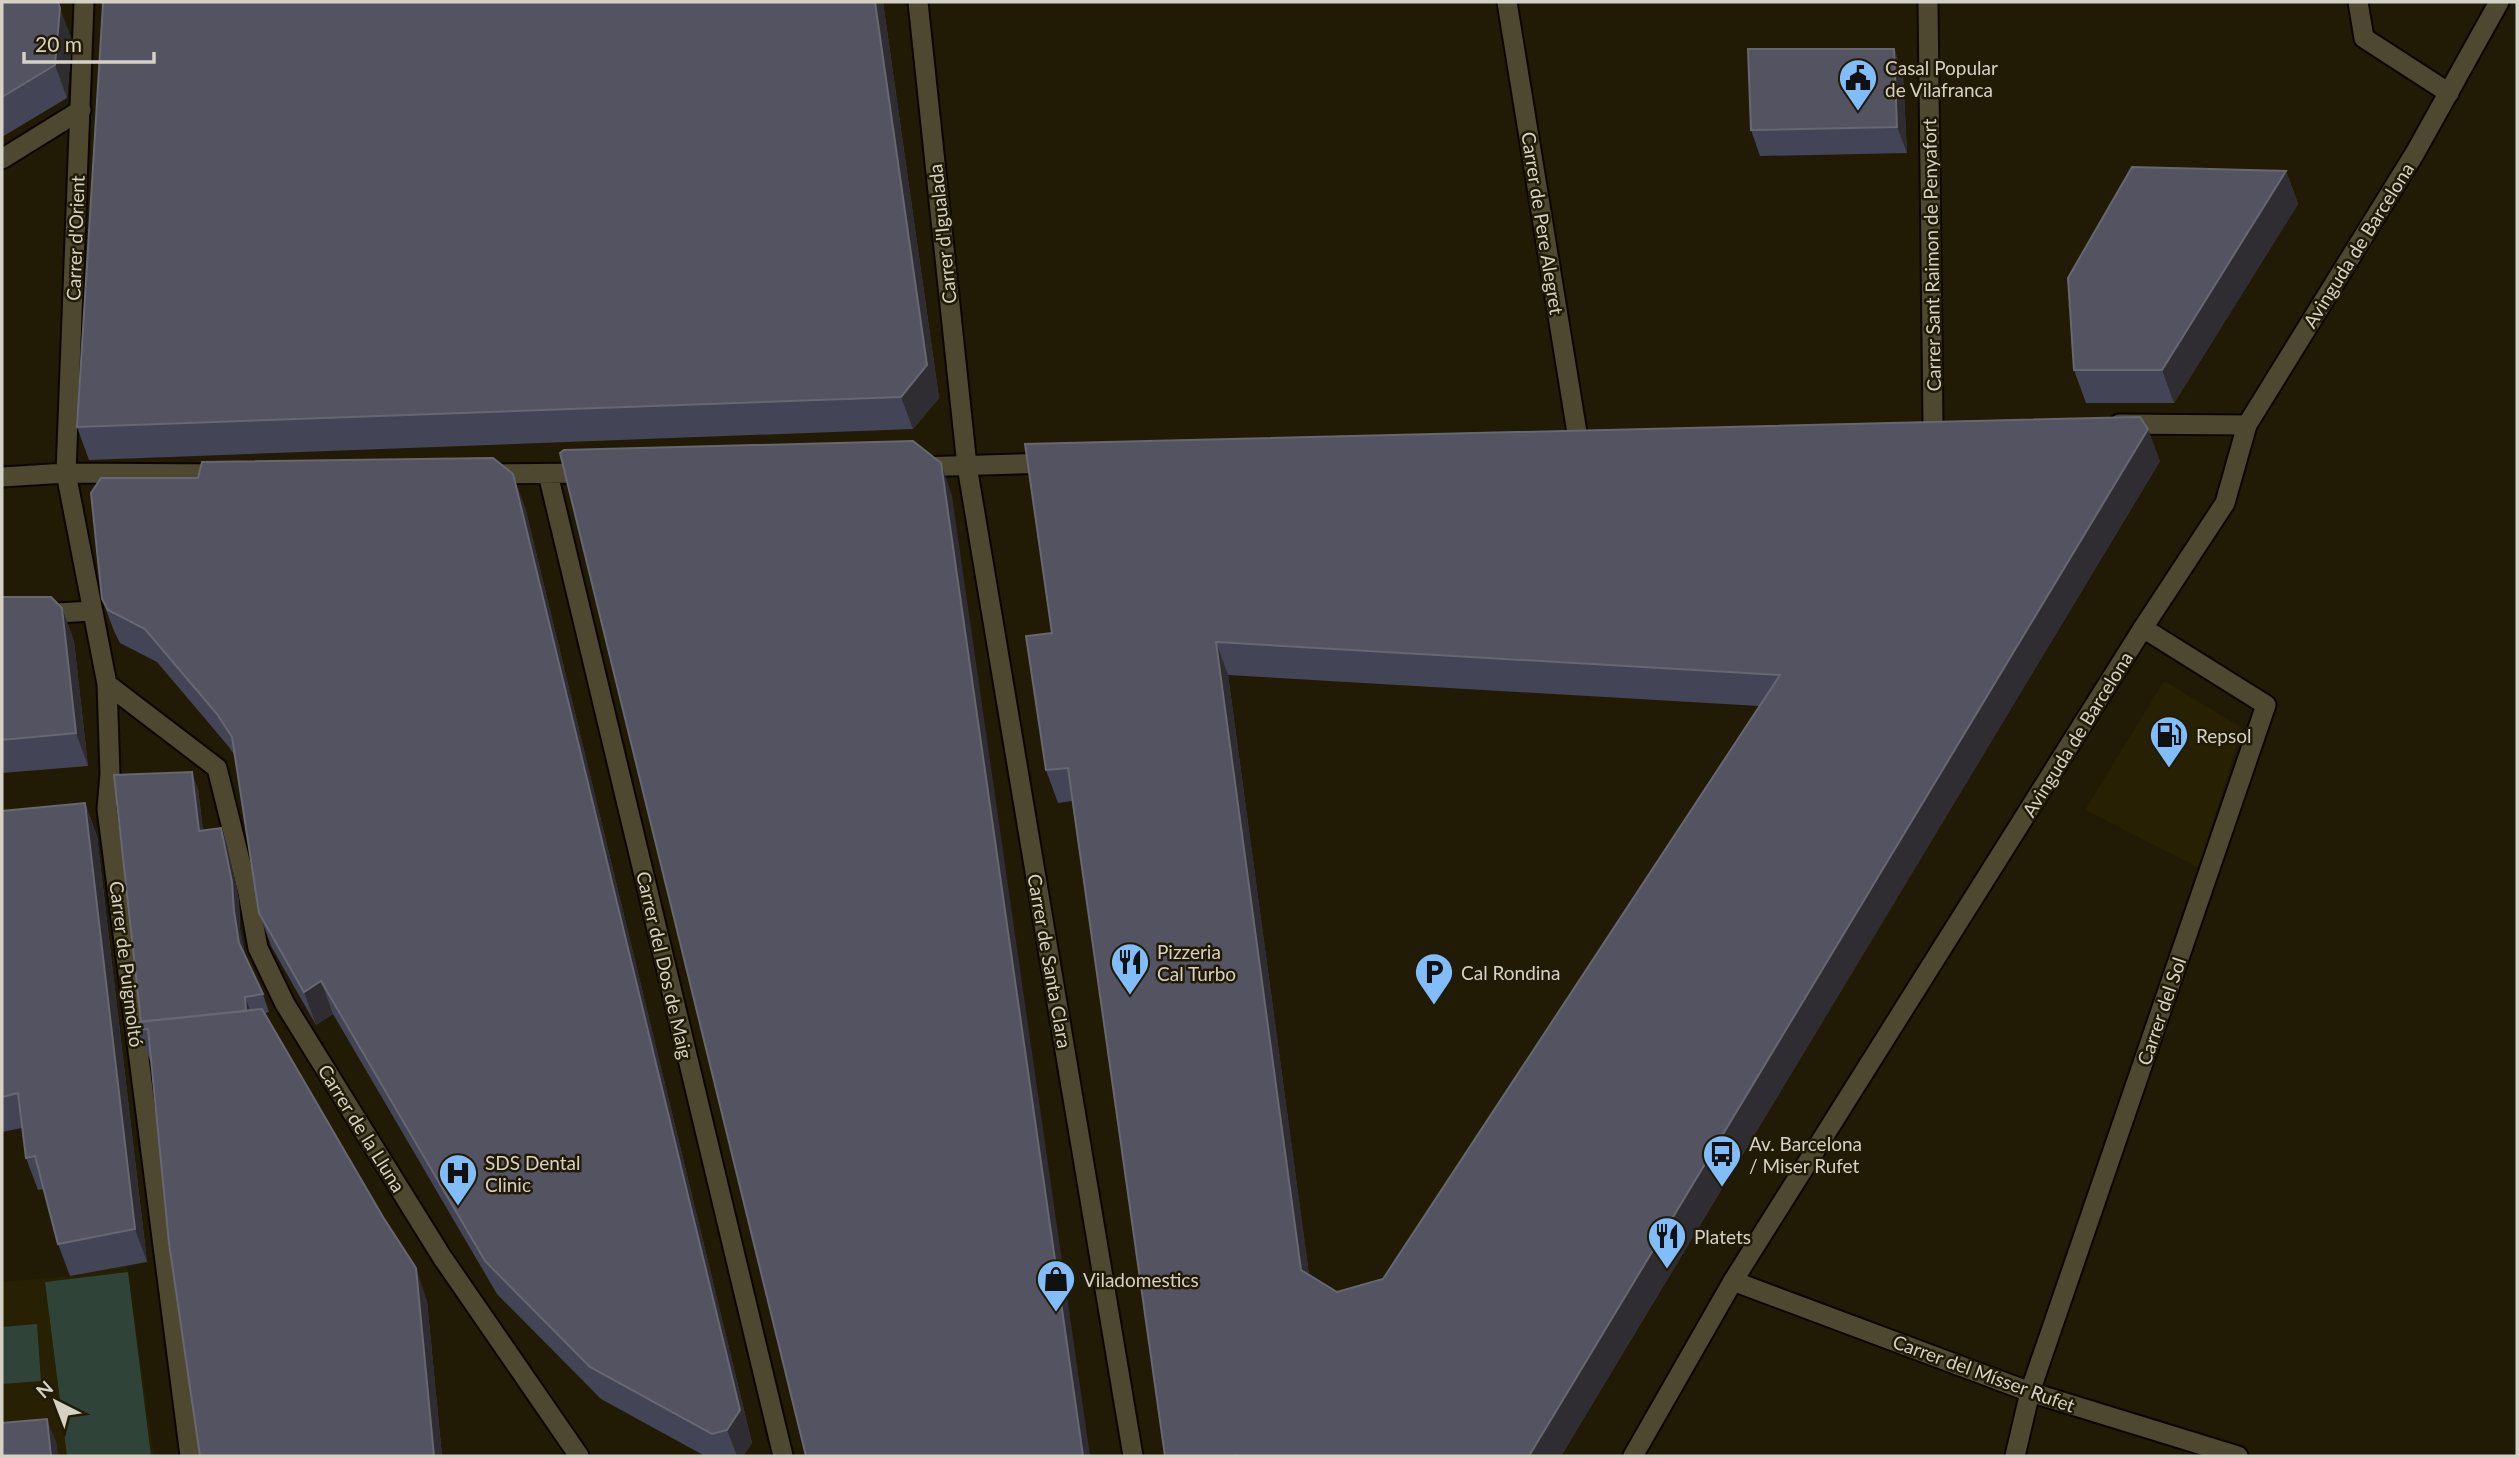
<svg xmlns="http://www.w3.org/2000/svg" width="2519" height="1458" font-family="Lato,sans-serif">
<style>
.built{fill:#272002}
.green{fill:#2f4339}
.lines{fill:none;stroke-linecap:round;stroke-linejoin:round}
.pedestrian-casing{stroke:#0b0600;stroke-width:23}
.minor-casing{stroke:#0b0600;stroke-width:23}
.tertiary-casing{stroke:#0b0600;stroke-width:23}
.pedestrian{stroke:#4e4831;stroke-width:19}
.minor{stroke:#4e4831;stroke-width:19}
.tertiary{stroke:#4e4831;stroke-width:19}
.wall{fill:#434456;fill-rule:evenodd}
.shaded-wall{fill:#2f2d31}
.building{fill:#535362;stroke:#676772;stroke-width:2;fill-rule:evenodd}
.labels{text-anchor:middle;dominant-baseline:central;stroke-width:5;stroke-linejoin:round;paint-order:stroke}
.poi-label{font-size:19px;fill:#d5d2c5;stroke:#211b06;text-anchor:start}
.street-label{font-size:19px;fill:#d5d2c5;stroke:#211b06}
</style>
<rect width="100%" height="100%" fill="#211b06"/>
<path class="built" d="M2164,681L2242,728L2199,868L2085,810Z
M127,1265L154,1456H2V1282L70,1276Z"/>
<path class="green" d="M128,1272L151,1456H67L45,1282Z
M37,1324L41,1381L2,1384V1327Z"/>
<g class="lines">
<g class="pedestrian-casing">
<path id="pedestrian" d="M2,159L81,110"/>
</g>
<g class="minor-casing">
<path id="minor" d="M84,2L66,473L107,684L110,774L107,809L190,1456
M1507,2L1579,445
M1928,2L1933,423
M2358,2L2364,38L2449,93
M2119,424L2247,425
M916,467L1053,463
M489,474L591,473
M548,474L783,1456
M2,477L66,473L224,474
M2,616L93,611
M107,684L217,768L248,893L258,948L285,1004L442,1257L579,1456
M1733,1281L2030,1392L2238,1456
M2015,1456L2030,1392L2266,705L2143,628"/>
</g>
<g class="tertiary-casing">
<path id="tertiary" d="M918,2L967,466L1133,1456
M1633,1456L1733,1281L2143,628L2225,503L2247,425L2415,153L2499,2"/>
</g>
<use href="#pedestrian" class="pedestrian"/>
<use href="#minor" class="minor"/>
<use href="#tertiary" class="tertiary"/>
</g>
<path class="wall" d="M2,2L72,40L67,98L2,137Z
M101,2H883L939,398L913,429L89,460L77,427L103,5Z
M1894,49L1903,74L1907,153L1760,156L1751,130Z
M2286,171L2298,204L2174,403H2086L2074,370Z
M2160,461L1561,1456H1165L1072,801L1058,803L1046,770L1052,633ZM1228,675L1759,706L1383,1279L1337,1292L1309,1275Z
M525,507L752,1443L743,1456H705L601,1399L497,1294L333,1014L316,1025L271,946L259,913L235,756L229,747L157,662L120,643L114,631L102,599Z
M2,597L62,608L74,641L88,766L2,773Z
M198,789L203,830L221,828L227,845L239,900L240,929L245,954L263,994L269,1012L265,1013L427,1301L442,1456H200L151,1063L138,1030Z
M85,803L97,836L147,1262L70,1276L58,1244L44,1189L38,1190L26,1158L22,1128L2,1132V811Z"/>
<path class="shaded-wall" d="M875,2H883L939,398L913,429L901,397Z
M60,8L72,40L67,98L55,65Z
M1894,49L1903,74L1907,153L1897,127Z
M2286,171L2298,204L2174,403L2162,370Z
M2148,429L2160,461L1561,1456H1529Z
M941,463L952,496L1090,1456H1083Z
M513,474L525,507L752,1443L743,1456H737L727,1430Z
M62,608L74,641L88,766L76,733Z
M1216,642L1228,675L1313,1303L1301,1270Z
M192,772L198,789L205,848L199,831Z
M85,803L97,836L147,1262L135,1229Z
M221,828L227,845L239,900L240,929L246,960L239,943Z
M321,981L333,1014L316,1025L304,992Z
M245,997L252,1015L247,1026Z
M416,1268L427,1301L442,1456H434Z
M47,1419L57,1444L58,1456H51Z"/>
<path class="building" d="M2,2H58L60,8L55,65L2,97Z
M102,2H875L927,365L901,397L77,427L103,4Z
M1748,49H1894L1897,127L1751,130Z
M2132,167L2286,171L2162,370H2074L2068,278Z
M2140,417L2148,429L1529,1456H1237L1235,1455L1234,1456H1165L1068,768L1046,770L1026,636L1052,633L1025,444ZM1216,642L1780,675L1383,1279L1337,1292L1301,1270Z
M913,441L941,463L1083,1456H806L560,453L564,450Z
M493,458L513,474L740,1410L727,1430L712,1434L590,1367L485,1261L321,981L304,992L259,913L232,737L217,714L145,629L108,610L102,599L91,493L101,478H198L202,462Z
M2,597H51L62,608L76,733L2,740Z
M192,772L199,831L221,828L232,882L234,911L239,943L263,994L245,997L246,1011L141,1022L114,775Z
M85,803L135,1229L58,1244L35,1156L26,1158L18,1093L2,1097V811Z
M262,1009L383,1217L416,1268L434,1456H200L169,1243L148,1029L138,1030L137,1022Z
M47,1419L51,1456H2V1423Z"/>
<defs>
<g id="civic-pin" transform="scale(2.0125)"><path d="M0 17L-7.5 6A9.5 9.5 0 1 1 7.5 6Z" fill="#80bdfa" stroke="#211b06"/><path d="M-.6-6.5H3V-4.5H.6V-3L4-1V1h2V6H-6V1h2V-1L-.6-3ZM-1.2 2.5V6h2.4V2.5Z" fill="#111"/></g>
<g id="fuel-pin" transform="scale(2.0125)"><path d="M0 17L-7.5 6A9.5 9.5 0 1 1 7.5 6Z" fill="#80bdfa" stroke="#211b06"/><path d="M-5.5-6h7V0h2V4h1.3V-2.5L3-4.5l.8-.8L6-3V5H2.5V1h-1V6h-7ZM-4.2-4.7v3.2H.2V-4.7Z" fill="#111"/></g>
<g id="restaurant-pin" transform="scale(2.0125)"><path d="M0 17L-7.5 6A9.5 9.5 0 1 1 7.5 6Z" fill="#80bdfa" stroke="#211b06"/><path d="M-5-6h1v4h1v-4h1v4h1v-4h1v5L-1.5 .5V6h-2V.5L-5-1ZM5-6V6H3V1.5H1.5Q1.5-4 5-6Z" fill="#111"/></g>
<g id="parking-pin" transform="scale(2.0125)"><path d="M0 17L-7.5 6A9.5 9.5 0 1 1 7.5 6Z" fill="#80bdfa" stroke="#211b06"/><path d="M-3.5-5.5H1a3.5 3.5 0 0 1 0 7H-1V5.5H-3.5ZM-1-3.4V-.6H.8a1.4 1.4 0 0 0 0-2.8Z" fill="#111"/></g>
<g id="bus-pin" transform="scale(2.0125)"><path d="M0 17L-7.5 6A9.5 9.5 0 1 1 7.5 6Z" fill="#80bdfa" stroke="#211b06"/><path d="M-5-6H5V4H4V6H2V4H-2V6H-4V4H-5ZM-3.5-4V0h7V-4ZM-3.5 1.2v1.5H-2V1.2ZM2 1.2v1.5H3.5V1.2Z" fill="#111"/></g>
<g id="hospital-pin" transform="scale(2.0125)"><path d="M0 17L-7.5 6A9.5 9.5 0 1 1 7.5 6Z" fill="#80bdfa" stroke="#211b06"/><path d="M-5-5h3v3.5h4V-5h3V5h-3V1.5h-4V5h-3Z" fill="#111"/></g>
<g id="shop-pin" transform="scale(2.0125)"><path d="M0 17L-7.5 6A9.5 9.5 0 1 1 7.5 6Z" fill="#80bdfa" stroke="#211b06"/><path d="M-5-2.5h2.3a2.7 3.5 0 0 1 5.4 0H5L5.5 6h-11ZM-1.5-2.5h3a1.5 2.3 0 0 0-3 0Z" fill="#111"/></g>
</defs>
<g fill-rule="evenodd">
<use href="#civic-pin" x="1858" y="78"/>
<use href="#fuel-pin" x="2169" y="735"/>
<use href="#restaurant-pin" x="1130" y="962"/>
<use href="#parking-pin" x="1434" y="972"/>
<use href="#bus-pin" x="1722" y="1154"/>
<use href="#hospital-pin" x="458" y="1173"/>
<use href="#restaurant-pin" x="1667" y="1236"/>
<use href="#shop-pin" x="1056" y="1279"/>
</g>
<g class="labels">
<g class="poi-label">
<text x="1885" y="67">Casal Popular<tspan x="1885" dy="22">de Vilafranca</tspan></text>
<text x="2196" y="735">Repsol</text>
<text x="1157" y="951">Pizzeria<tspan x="1157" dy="22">Cal Turbo</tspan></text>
<text x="1461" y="972">Cal Rondina</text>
<text x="1749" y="1143">Av. Barcelona<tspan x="1749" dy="22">/ Miser Rufet</tspan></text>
<text x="485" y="1162">SDS Dental<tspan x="485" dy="22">Clinic</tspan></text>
<text x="1694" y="1236">Platets</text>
<text x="1083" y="1279">Viladomestics</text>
</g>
<g class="street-label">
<text transform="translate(1543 223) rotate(81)">Carrer de Pere Alegret</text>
<text transform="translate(942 234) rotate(-96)">Carrer d'Igualada</text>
<text transform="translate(75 238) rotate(-88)">Carrer d'Orient</text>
<text transform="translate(2358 245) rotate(-58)">Avinguda de Barcelona</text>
<text transform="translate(1931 255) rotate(-91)">Carrer Sant Raimon de Penyafort</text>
<text transform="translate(2077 734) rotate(-58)">Avinguda de Barcelona</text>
<text transform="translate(1050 961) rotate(80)">Carrer de Santa Clara</text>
<text transform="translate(127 964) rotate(83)">Carrer de Puigmoltó</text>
<text transform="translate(665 965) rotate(77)">Carrer del Dos de Maig</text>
<text transform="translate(2161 1011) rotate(-71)">Carrer del Sol</text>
<text transform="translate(362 1128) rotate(58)">Carrer de la Lluna</text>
<text transform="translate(1984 1373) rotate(20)">Carrer del Mísser Rufet</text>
</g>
</g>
<rect width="2519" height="1458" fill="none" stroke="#d5d2c5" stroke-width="7"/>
<g transform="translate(56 1402) rotate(318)" stroke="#211b06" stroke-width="5" paint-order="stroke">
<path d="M0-5L12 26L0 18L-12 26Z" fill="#d5d2c5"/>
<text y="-10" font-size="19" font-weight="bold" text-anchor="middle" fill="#d5d2c5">N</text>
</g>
<path d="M24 52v10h130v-10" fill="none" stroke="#d5d2c5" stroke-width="3.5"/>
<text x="35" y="52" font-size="21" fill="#d5d2c5" stroke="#211b06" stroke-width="5" paint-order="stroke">20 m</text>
</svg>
